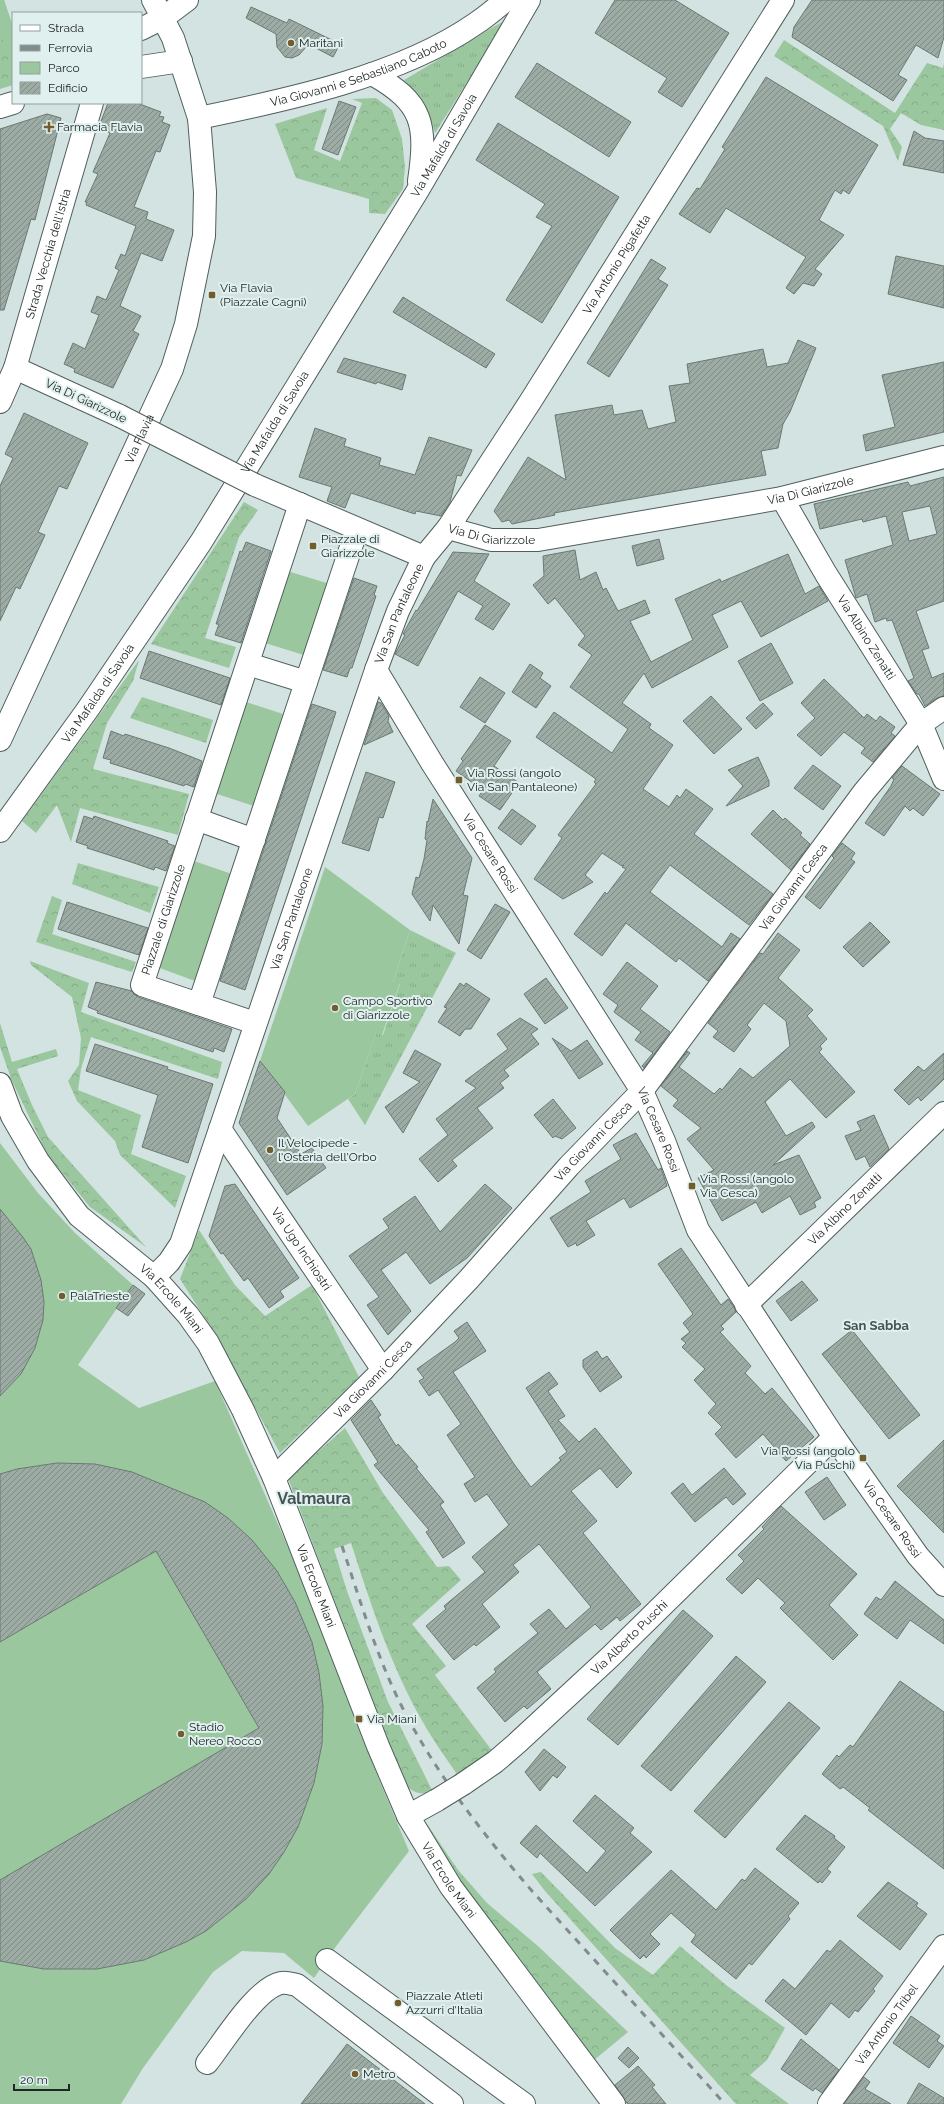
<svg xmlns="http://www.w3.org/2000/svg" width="944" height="2104" font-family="Raleway,sans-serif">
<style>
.grass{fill:url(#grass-tufts)}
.forest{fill:url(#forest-crowns)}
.green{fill:#9bc79f}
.building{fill:url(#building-hatch);stroke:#6b7973;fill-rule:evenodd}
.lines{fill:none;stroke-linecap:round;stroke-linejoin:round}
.minor-casing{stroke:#505f5d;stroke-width:24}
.major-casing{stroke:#505f5d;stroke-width:24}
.minor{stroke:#fff;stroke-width:22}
.major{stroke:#fff;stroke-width:22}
.rail{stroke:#818d8c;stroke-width:3;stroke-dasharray:7 7;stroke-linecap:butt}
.minor-bridge-casing{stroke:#505f5d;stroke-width:24;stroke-linecap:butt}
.minor-bridge{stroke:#fff;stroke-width:22}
.poi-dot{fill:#725d2c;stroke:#dff0ee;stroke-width:1.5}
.labels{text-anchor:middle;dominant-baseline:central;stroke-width:4;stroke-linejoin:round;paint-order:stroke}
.poi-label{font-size:12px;fill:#212727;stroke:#dff0ee;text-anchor:start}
.street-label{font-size:12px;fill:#212727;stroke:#dff0ee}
.neighbourhood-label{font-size:13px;font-weight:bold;fill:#455452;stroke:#dff0ee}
.district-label{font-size:16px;font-weight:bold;fill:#455452;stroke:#dff0ee}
</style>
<defs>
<pattern id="grass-tufts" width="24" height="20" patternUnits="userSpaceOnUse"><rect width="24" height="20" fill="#9bc79f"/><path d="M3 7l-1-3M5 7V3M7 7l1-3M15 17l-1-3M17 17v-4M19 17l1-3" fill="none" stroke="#85ab89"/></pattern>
<pattern id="forest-crowns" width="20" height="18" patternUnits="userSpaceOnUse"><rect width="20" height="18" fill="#9bc79f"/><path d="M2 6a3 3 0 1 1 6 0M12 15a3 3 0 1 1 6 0" fill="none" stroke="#85ab89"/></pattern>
<pattern id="building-hatch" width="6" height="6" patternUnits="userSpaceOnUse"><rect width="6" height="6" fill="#9daba5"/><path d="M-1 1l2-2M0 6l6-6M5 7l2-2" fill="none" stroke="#808b86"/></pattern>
</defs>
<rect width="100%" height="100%" fill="#d2e3e1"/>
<path class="grass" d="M507,19L435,133C429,110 420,97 404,80Z
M410,930L456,953L365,1125L348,1099L355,1094L376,1033L383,1035L400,984L393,981Z"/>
<path class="forest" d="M0,0H4L13,27V85L0,89Z
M784,40L895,113L927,63L943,68L944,63V130L921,125L901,113L890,129L902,147L898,161L883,126L774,56Z
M376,98L392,110L402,139L405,167L403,189L385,214L369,213V199L296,178L275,124L327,108L314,150L340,161L362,103L352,99Z
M244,502L258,510L239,537L205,638L236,647L229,668L151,644Z
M139,660L133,681L107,723L93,769L189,794L178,835L80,808L71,842L57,805L36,833L22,821Z
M142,697L213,720L206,743L130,718Z
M78,863L159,887L150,913L72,884Z
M52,896L62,900L52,934L136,962L132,972L36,942Z
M30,961L89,983L81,1012L222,1062L218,1079L91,1037L81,1069L78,1090L141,1115L131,1154L186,1176L175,1208L120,1155L115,1141L77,1101L68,1081L79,1065L81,1038L72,997L31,965Z
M0,1023L12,1062L56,1049L58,1056L17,1069L32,1105L48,1137L146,1247L90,1207L47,1154L12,1081L0,1047Z
M199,1230L235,1285L265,1316L312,1285L359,1377L280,1453L210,1326L180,1279Z
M345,1428L383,1493L437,1567L449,1566L461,1580L412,1624L446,1666L435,1675L493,1752L458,1776C447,1759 434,1742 424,1724C391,1667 371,1605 351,1543L334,1549L347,1591L388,1702L433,1792C420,1796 411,1792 403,1782L288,1478Z
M425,1821L458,1870L487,1903L539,1947L628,2032L593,2061L452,1871Z
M541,1872L615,1948L653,1975L680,1946L726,1985L785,2028L767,2060L750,2075L789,2104H736L545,1891L532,1874Z"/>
<path class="green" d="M0,0H4L13,27V68L0,31Z
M287,571L330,584L307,656L265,643Z
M246,702L283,714L254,806L217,794Z
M194,861L232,874L195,981L157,967Z
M325,867L410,930L393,981L400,983L382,1035L376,1033L355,1094L308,1126L260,1061Z
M0,1143L38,1193L75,1233L133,1285L78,1365L139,1408L215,1381L295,1563L378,1777L409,1851L337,1945L314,1978L284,1953L242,1951L213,1972L143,2068L121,2104H0Z"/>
<path class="building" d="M615,0H675L729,33L682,107L658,92L667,78L595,33Z
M812,0H944V37L938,58L916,45L898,75L907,80L893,101L792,37L794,27Z
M251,7L287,23L289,19L340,44L333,57L312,46L311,48L306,47L299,55L292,58L285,57L277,47L276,34L246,18Z
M537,63L631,122L609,157L515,97Z
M766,77L878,145L849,194L843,190L841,194L835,190L819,220L844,235L815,269L822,274L814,286L803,283L794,294L786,288L806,257L726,208L710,233L679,214L697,188L700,189L725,149L722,147Z
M339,101L356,107L338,155L322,149Z
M108,103H137L161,112L159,116L164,117L162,122L170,125L160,152L156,151L134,207L148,212L146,219L174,230L162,261L141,253L120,306L141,316L133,331L139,334L113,388L74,372L75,369L64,364L73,343L85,349L99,315L91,312L97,296L106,300L119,270L115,268L121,254L125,256L136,226L86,205L87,202H85L98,174L93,172L110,133L98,129Z
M47,114L61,118L35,220L31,219L4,310H0V129Z
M498,123L619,197L542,323L506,300L552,226L536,217L545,204L476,160Z
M914,131L925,138L944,141V173L903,165Z
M896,256L944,266V308L888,294Z
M651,259L666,268L658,279L668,285L609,377L587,363Z
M403,297L495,354L486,368L393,312Z
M798,340L816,348L790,412L783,424L778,448L761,451L766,475L554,513L555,515L512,524L509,520L502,522L494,511L528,457L566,480L555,415L612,405L614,415L642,410L648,429L676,422L669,386L690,383L687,364L763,349L767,367L788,363Z
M344,358L406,375L402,390L377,382L376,384L337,372Z
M944,362V432L866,451L863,435L895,427L882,375Z
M24,413L88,443L67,489L59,486L38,532L45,535L20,589L16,587L0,621V486L13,458L5,454Z
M315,428L346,439L344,446L381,458L379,465L415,475L429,437L472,450L461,476L457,475L450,502L441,516L416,511L415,514L351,493L345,508L327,501L332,487L299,477Z
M944,477V601L916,611L929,648L922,650L932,678L944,673V696L937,698L925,706L919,694H917L908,681L914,678L892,620L887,621L886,618L875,622L867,594L856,598L845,560L893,545L886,516L863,522L862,519L820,529L814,504L908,482L910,486ZM930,506L937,534L909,541L902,512Z
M659,539L664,559L637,566L632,546Z
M246,542L271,551L241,643L215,635L219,624H216L225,597L240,551L242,552Z
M575,550L580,580L596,572L603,590L606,588L618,611L645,600L650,613L630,621L651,662L693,640L675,599L720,579L721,582L788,554L805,594L819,586L828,601L761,637L741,601L712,615L728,647L652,688L644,673L622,703L651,724L649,728L673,745L643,789L669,807L677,795L680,798L686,789L713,809L694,834L773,894L749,925L670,865L650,892L722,947L731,933L740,939L708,981L679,958L676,962L626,923L602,956L574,934L605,892L607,894L626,869L622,867L624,865L622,866L602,853L585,875L593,882L563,899L534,879L562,838L558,835L596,784L594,782L596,779L536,737L554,712L612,753L628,729L570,687L592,655L578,645L585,636L555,598L548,604L533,585L544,576L543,556Z
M453,552L489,554L474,581L510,604L493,630L475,619L483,606L458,591L418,666L395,654L405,635L403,634L416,610L417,611Z
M354,578L377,586L374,595L376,596L352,668H350L347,677L323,670Z
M771,643L793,683L760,701L738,661Z
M149,651L230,678L221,705L140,678Z
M530,664L543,673L540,678L551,686L536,708L512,692Z
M480,677L505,693L485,723L460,707Z
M824,679L864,718L867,714L876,721L880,716L895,727L891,733L895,736L873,762L861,753L865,748L844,732L821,756L797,735L815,718L801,703Z
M711,696L742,729L714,754L683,721Z
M378,702L381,703L389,716L388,721L393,732L364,745Z
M763,703L773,714L756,729L746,718Z
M312,704L336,712L245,990L220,981Z
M485,725L511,741L494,766L519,783L500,810L479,796L483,790L456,771L463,761L461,759Z
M111,731L124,736L125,734L169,748L202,761L194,787L185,784L184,786L110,763L111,760L103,758Z
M758,757L769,781V786L726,806L743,786L728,770Z
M813,765L841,786L823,810L794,788Z
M902,766L940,794L923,816L913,808L910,811L905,806L884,836L865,823L891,786L894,779L892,778Z
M366,772L395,782L383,818L379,817L369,851L342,843Z
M433,799L472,858L463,895L468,896L459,944L433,905L430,921L412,894L416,877L419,878L424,859L427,840L425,839L427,821L428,822Z
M512,809L536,826L521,845L498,828Z
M773,810L783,820L785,818L802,833L800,835L810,844L791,870L751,834Z
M84,816L93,819L94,816L168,841L167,843L175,846L166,871L155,867L154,870L131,862L87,848L88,846L76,842Z
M842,843L855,853L851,859L855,862L820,909L805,897L834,858L832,856Z
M67,902L148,928L139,955L58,929Z
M495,904L510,912L481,959L467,950Z
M870,922L890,942L863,967L843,947Z
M778,933L800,950L778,978L813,1010L807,1016L827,1039L820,1046L822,1049L819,1052L855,1092L826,1118L790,1079L765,1102L786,1136L812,1122L815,1127L773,1165L799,1155L821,1198L814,1202L816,1207L800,1215L790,1196L762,1213L756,1202L722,1221L698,1178L714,1170L687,1139L701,1128L673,1106L678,1100L661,1086L687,1051L690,1053L679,1067L714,1094L720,1088L722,1090L740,1068L753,1078L790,1046L786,1021L764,1003L747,1025L751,1029L734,1052L713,1037L718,1031L708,1023L760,953L763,954Z
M627,962L658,986L640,1009L670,1032L644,1068L642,1066L653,1053L635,1040L641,1032L614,1012L618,1005L603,994Z
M546,978L568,1008L545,1024L524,994Z
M96,982L132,991L138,997L232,1029L224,1052L214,1048L213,1052L97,1013L98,1011L88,1007Z
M460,983L464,986L466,983L490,999L471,1029H465L460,1036L438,1022L447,1008L444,1007Z
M520,1018L538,1029L531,1034L539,1044L504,1070L509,1076L500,1083L504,1088L477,1108L493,1128L452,1160L457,1166L438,1182L419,1159L448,1135L436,1119L476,1088L465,1081L508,1049L497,1034Z
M552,1038L571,1051L587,1040L603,1064L579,1079Z
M95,1044L168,1067L167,1069L213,1084L188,1163L142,1147L158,1095L86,1071Z
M415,1050L441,1064L403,1133L385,1107L420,1082L403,1073Z
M944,1053V1079L921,1101L918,1097L909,1105L894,1090L918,1066L924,1071Z
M260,1061L285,1092L277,1118L301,1154L312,1148L326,1168L287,1195L239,1123Z
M553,1099L576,1128L562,1139L555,1136L553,1138L534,1115Z
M874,1115L889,1149L870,1167L865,1156L856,1160L845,1136L861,1130L857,1122Z
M636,1133L658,1170L661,1168L667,1186L630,1208L624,1198L586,1221L595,1235L577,1246L576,1243L568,1247L550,1218L591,1192L585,1181L621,1159L613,1145Z
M235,1184L299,1278L280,1291L284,1297L269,1308L248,1278L244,1281L223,1253L221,1254L209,1236L225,1186Z
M485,1184L512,1208L467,1258L430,1284L406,1252L381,1270L411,1311L388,1335L367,1305L379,1297L349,1256L389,1228L383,1219L415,1196L440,1232Z
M0,1209L22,1236L31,1249L41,1280L44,1302L43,1320L35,1348L21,1374L0,1396Z
M681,1248L721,1305L728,1299L734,1307L736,1312L721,1326L724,1329L720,1332L751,1366L745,1373L765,1394L772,1388L814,1437L786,1461L763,1434L736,1458L715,1434L722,1427L708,1413L716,1404L694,1380L705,1369L682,1347L686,1343L681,1339L690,1332L683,1323L693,1314L658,1264Z
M802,1281L818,1300L791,1321L776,1301Z
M133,1285L145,1294L128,1316L116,1308Z
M467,1322L486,1351L453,1372L514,1464L531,1487L561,1460L559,1458L567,1452L526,1388L549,1372L558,1384L548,1391L565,1416L558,1420L579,1442L595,1428L632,1473L617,1488L600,1468L571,1491L597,1521L583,1533L641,1604L620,1621L617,1617L601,1630L595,1624L537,1672L551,1689L527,1709L524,1706L505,1722L477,1688L496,1672L494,1669L538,1633L530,1624L549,1609L566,1629L591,1607L539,1544L513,1565L519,1572L482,1604L500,1627L476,1646L474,1644L454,1660L426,1626L446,1609L444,1606L485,1572L472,1557L509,1525L487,1494L475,1502L464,1484L475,1477L447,1435L461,1424L438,1390L429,1396L419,1381L424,1378L417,1369L455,1342L459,1338L454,1331Z
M852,1330L920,1415L889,1439L822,1354Z
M597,1351L602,1359L607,1356L622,1377L600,1392L583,1367V1360Z
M371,1400L381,1415L378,1417L396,1446L398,1444L418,1467L416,1468L444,1502L440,1505L465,1543L443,1558L426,1532L429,1530L374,1465L378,1462L351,1420Z
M944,1440V1533L897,1486Z
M57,1463L95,1464L132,1472L205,1502L228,1518L252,1540L277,1571L295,1602L312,1642L319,1673L323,1706L322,1744L314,1783L298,1827L284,1852L269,1874L246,1899L206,1931L186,1942L144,1960L97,1969H44L0,1961V1880L259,1728L156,1551L0,1642V1474L17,1469Z
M724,1468L746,1494L733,1505L726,1497L695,1522L671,1493L683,1483L692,1495Z
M827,1477L846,1505L824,1520L805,1492Z
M781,1506L857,1574L829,1605L858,1635L833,1660L780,1608L785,1603L758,1578L742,1594L726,1579L744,1561L738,1555L764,1529L762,1527Z
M895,1581L944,1620V1644L910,1620L897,1639L864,1614L876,1597L881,1600Z
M683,1610L713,1636L618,1745L587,1719Z
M736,1656L766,1682L671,1791L641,1766Z
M900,1681L944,1712V1869L868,1810L870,1808L843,1787L840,1789L822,1774L837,1755L839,1757L850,1745L853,1747Z
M789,1702L820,1728L725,1838L694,1811Z
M544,1749L566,1767L557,1778L553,1775L540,1791L525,1772Z
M595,1795L634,1828L630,1833L652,1852L595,1906L540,1853L537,1858L520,1843L536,1825L587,1873L606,1851L573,1821Z
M805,1815L835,1836L834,1838L845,1847L827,1869L831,1872L822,1883L820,1881L818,1883L776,1849Z
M755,1868L799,1903L788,1916L790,1919L752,1965L749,1963L736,1979L691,1942L696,1935L671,1913L650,1934L660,1944L646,1958L644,1955L640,1959L610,1930L671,1870L716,1910L742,1879L745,1881Z
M888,1882L918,1903L916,1906L927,1914L900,1950L857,1916Z
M840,1940L883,1976L873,1989L875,1991L858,2012L855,2010L849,2018L831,2003L806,2035L765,2001L783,1979L795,1989L827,1950L830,1952Z
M911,2016L940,2036L937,2041L944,2046L929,2068L893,2043Z
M801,2039L839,2070L822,2093L815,2088L813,2091L781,2069Z
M347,2044L425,2104H301Z
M628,2047L639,2058L629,2068L618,2058Z
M638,2066L655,2085L652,2087L666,2104H628L626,2102L615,2085Z
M864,2077L870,2082L865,2089L891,2104H844Z
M919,2083L944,2098V2104H907Z"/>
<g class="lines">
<g class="minor-casing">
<g id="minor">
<path d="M141,29L163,18L187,0"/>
<path d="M141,67L181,61"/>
<path d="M372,74C424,103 427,125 419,181"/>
<path d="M0,107L13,103"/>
<path d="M15,368L120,416"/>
<path id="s1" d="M0,402L15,368L92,103"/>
<path id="s2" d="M255,485L424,557L448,528L491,540H538L782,498L944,457"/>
<path id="s3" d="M782,498L826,574L921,724L944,779"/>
<path id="s4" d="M448,528L530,402L783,0"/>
<path d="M248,664L306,682"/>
<path id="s5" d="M376,670L432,763L642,1091L664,1141L698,1230L834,1437L918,1556L944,1585"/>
<path d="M196,819L254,840"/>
<path id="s6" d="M0,831L88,709L201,542L418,190L529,0"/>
<path d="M199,1004L357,529"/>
<path id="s7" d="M255,1023L142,985L300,504"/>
<path id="s8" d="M0,1084L12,1116L38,1161L79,1216L154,1277L188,1315L208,1343L243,1410L274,1478L378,1746L408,1816L451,1887L614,2104"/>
<path id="s9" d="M220,1129L383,1370"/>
<path id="s10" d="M154,1277L169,1262L181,1244L376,670L398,611L424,557"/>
<path id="s11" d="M746,1305L944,1113"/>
<path id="s12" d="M274,1478L383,1370L469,1279L569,1166L642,1091L864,792L921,724L944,708"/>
<path id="s13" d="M463,1784L495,1762L516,1744L610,1657L834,1437"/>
<path d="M408,1816L437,1800"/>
<path d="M327,1960L524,2104"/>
<path d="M207,2063C223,2043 256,1988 281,1983C286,1982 292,1984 297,1985L452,2104"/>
<path id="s14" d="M829,2104L944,1946"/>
</g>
</g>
<g class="major-casing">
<g id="major">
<path id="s15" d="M199,118C287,100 400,76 475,24C486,17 496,8 506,0"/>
<path id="s16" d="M0,740L172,369L186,324L204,236L205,192L199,118L173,38L153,0"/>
</g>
</g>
<use href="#minor" class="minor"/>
<use href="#major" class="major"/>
<path class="rail" d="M342,1546C356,1588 369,1631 386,1672C419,1752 476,1826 532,1891L725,2104"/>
<g class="minor-bridge-casing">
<path id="minor-bridge" d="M120,416L255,485
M437,1800L463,1784"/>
</g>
<use href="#minor-bridge" class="minor-bridge"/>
</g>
<g class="poi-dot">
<circle cx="291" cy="43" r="4"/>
<path d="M47 121h4v4h4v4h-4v4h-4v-4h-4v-4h4z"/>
<rect x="208" y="291" width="8" height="8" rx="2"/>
<rect x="309" y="542" width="8" height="8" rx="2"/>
<rect x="455" y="776" width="8" height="8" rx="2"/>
<circle cx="335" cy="1008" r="4"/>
<circle cx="270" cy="1150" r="4"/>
<rect x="688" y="1182" width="8" height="8" rx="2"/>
<circle cx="62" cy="1296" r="4"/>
<rect x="859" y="1454" width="8" height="8" rx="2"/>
<rect x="355" y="1715" width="8" height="8" rx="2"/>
<circle cx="181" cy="1734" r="4"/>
<circle cx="398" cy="2003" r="4"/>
<circle cx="355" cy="2074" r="4"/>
</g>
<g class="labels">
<g class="poi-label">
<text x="299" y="43">Maritani</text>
<text x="57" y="127">Farmacia Flavia</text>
<text x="220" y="288">Via Flavia<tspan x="220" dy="14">(Piazzale Cagni)</tspan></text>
<text x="321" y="539">Piazzale di<tspan x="321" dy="14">Giarizzole</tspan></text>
<text x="467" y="773">Via Rossi (angolo<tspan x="467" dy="14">Via San Pantaleone)</tspan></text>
<text x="343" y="1001">Campo Sportivo<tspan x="343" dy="14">di Giarizzole</tspan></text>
<text x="278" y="1143">Il Velocipede -<tspan x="278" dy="14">l'Osteria dell'Orbo</tspan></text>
<text x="700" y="1179">Via Rossi (angolo<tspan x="700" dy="14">Via Cesca)</tspan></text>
<text x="70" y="1296">PalaTrieste</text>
<text x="855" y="1451" text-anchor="end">Via Rossi (angolo<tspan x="855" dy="14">Via Puschi)</tspan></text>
<text x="367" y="1719">Via Miani</text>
<text x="189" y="1727">Stadio<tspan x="189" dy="14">Nereo Rocco</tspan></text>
<text x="406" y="1996">Piazzale Atleti<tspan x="406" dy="14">Azzurri d'Italia</tspan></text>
<text x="363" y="2074">Metro</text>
</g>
<g class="street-label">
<text stroke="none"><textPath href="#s15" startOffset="166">Via Giovanni e Sebastiano Caboto</textPath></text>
<text stroke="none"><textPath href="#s6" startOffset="817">Via Mafalda di Savoia</textPath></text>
<text stroke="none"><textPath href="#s1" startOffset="156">Strada Vecchia dell'Istria</textPath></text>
<text stroke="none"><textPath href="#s4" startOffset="313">Via Antonio Pigafetta</textPath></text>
<text transform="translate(86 401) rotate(25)">Via Di Giarizzole</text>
<text stroke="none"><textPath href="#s6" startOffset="493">Via Mafalda di Savoia</textPath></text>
<text stroke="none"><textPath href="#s16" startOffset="332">Via Flavia</textPath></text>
<text stroke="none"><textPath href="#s2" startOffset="590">Via Di Giarizzole</textPath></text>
<text stroke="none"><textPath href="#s2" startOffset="266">Via Di Giarizzole</textPath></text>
<text stroke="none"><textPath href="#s10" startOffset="710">Via San Pantaleone</textPath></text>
<text stroke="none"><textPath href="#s3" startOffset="163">Via Albino Zenatti</textPath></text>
<text stroke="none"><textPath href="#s6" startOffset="169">Via Mafalda di Savoia</textPath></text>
<text stroke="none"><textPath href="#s5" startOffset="216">Via Cesare Rossi</textPath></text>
<text stroke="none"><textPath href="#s12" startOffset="788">Via Giovanni Cesca</textPath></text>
<text stroke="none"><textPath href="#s7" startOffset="188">Piazzale di Giarizzole</textPath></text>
<text stroke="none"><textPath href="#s10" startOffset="386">Via San Pantaleone</textPath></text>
<text stroke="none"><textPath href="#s5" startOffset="540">Via Cesare Rossi</textPath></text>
<text stroke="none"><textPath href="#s12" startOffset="464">Via Giovanni Cesca</textPath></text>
<text stroke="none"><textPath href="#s11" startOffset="138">Via Albino Zenatti</textPath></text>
<text stroke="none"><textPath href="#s9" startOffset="145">Via Ugo Inchiostri</textPath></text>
<text stroke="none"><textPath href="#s8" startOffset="279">Via Ercole Miani</textPath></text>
<text stroke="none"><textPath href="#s12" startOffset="140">Via Giovanni Cesca</textPath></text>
<text stroke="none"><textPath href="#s5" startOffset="996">Via Cesare Rossi</textPath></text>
<text stroke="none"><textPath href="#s8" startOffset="603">Via Ercole Miani</textPath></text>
<text stroke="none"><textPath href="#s13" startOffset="222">Via Alberto Puschi</textPath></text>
<text stroke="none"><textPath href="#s8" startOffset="927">Via Ercole Miani</textPath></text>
<text stroke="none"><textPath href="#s14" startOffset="98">Via Antonio Tribel</textPath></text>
</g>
<g class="neighbourhood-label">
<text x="876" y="1325">San Sabba</text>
</g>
<g class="district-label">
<text x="314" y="1498">Valmaura</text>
</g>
</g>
<rect x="12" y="12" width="130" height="92" fill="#dff0ee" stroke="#93a09e"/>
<rect x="20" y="25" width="20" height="6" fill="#ffffff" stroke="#93a09e"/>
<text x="48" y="32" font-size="12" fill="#212727">Strada</text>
<rect x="20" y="45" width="20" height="6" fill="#818d8c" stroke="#93a09e"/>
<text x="48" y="52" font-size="12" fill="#212727">Ferrovia</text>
<rect x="20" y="62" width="20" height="12" fill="#9bc79f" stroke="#93a09e"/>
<text x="48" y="72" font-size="12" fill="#212727">Parco</text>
<rect x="20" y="82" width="20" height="12" fill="url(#building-hatch)" stroke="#93a09e"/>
<text x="48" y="92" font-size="12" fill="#212727">Edificio</text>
<path d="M14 2084v6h55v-6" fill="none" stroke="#212727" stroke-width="2"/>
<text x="20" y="2084" font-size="12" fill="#212727" stroke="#dff0ee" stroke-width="3" paint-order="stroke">20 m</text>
</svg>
